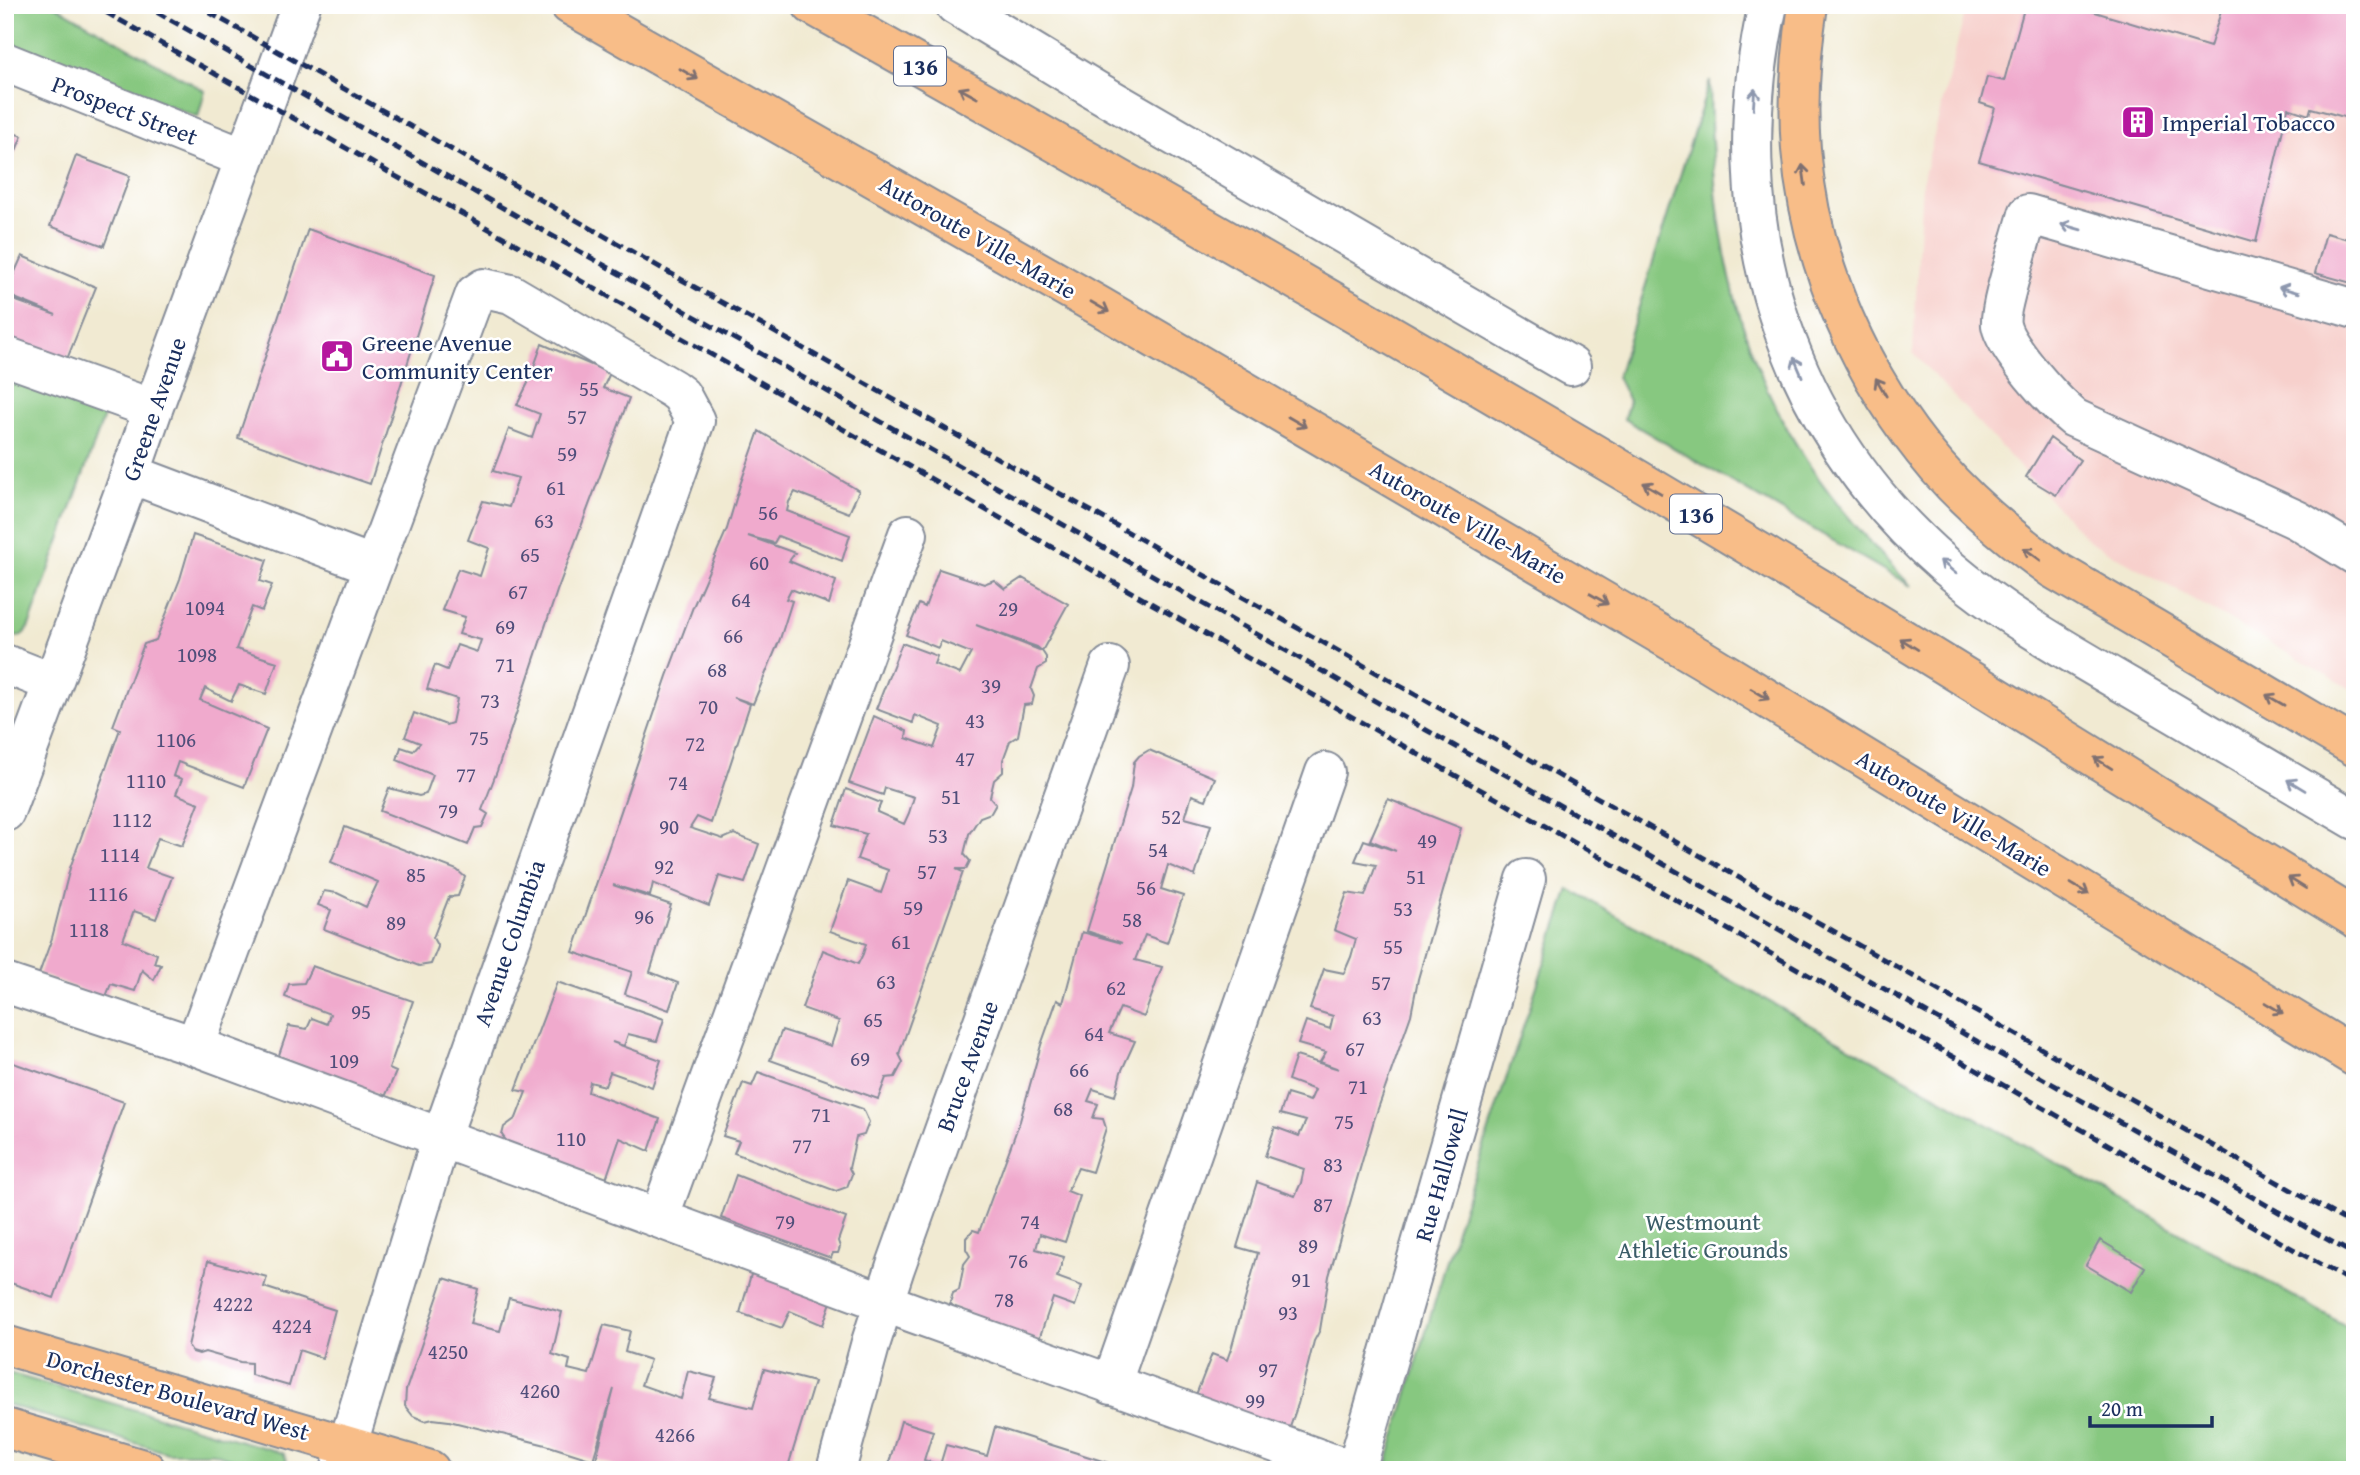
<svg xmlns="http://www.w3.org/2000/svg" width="2360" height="1475" font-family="'Gentium Book Plus',serif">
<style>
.built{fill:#f7d0cc}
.green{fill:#87c880;stroke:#517c6f;stroke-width:2}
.building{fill:#f0aacd}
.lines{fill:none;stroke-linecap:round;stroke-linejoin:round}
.minor-casing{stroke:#868c98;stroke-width:42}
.major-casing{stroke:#868c98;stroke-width:42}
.highway-casing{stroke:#868c98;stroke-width:42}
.minor{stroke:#fff;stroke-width:38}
.major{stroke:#f8bd88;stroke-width:38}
.highway{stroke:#f8bd88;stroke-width:38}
.rail{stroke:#1b2f5e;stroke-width:5;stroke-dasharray:10 5;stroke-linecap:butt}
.oneway{stroke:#7e6f71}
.oneway2{stroke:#8d97ae}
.labels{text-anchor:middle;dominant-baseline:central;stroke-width:5;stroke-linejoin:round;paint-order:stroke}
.number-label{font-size:21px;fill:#504e7a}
.shield{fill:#fff;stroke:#5f6d8e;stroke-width:2}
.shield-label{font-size:23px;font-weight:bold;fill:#1b2f5e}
.street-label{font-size:24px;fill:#1b2f5e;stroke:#fff}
.poi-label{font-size:24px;fill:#1b2f5e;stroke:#fff;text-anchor:start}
.park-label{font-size:24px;fill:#3b5d68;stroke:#fff}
</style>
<rect width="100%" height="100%" fill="#fff"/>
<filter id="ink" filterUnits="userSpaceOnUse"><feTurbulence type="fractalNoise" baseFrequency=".0143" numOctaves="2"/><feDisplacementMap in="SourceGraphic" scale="14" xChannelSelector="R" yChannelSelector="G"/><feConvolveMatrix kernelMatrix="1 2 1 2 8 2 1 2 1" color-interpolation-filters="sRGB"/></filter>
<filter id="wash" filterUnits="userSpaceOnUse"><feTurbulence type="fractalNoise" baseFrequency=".00686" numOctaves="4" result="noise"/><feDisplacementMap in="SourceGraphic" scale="28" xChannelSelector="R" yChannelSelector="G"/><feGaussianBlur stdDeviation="1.57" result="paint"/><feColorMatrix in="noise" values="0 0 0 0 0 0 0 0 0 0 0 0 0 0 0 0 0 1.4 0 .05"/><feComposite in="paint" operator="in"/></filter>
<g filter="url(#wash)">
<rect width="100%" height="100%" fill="#f1ead2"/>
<path class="built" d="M1967,5H2355V691L2088,540L1913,353L1922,183Z"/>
<path class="green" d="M5,5H54L205,91L198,117L5,43Z
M1710,80C1711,216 1730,343 1806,460C1836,506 1873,547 1911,586L1624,419L1629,401L1617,377Z
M5,366L108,405L31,621L26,632L18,637L5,633Z
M1569,889L2355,1331V1470H1385L1456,1230Z
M5,1372L283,1453C288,1459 287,1463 284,1470H268L213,1453H168L5,1404Z"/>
<g id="blocks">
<path class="building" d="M2025,5H2072L2210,47L2223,5H2355V127L2344,117L2311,108L2309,115L2288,108L2256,242L1979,161L1995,108L1980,103L1987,77L2004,81Z
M5,130L22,136L5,177Z
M76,156L130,176L104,246L50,226Z
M308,229L435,275L370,484L238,438Z
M2326,233L2355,241V284L2315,273Z
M22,256L96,287L63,369L5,346V297L56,315L5,294V270L14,274Z
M542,344L610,373L603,388L629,398L557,591L497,771L482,810L488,814L482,827L475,828L468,845L380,811L389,788L419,796L426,794L433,775L397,760L401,747L413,751L420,743L405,737L414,713L446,725L452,723L457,699L427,689L435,665L447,670L457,645L477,652L481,640L459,634L465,617L442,610L458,569L480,576L489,548L468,540L483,501L509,507L518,478L493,471L509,429L532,438L540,414L517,405L528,383Z
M759,431L859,491L849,513L795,492L789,502L787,511L850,535L842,561L778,536L774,543L748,536L795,553L789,561L836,581L829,604L791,589L786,599L792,601L780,639L753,704L733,697L750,704L711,823L697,817L690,828L723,839L734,834L759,844L745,883L719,876L709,906L653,883L650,896L613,885L671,905L650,972L678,983L669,1010L625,994L632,972L573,952L667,676L693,607L727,529L740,485Z
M2050,438L2080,460L2056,495L2026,477Z
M193,535L267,560L260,581L272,585L262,611L252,607L236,649L277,662L266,694L239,685L231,701L205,688L200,700L267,729L244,787L178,762L173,776L182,779L176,794L199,803L182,846L158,838L146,868L172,877L156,919L134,911L123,940L157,954L154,963L161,965L154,980L142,970L135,991L111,984L105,999L39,974L52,938L70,868L120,729L113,726L144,644L156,640L180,579Z
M939,569L984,584L994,580L1005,589L1022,578L1068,604L1042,651L1037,647L976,625L1042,651L1046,657V664L1038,669L1031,689L1034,696L1032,704L1024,705L1018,736L1010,741L1003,760V772L994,780L990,797L996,804L991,813L980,817L969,834L964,854L970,861L966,869H956L963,872L899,1054L903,1062L895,1077L886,1078L878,1099L770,1060L782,1030L831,1046L839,1021L802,1008L823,950L858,964L863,954L866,944L830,931L848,881L881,893L885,882L888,870L857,859L866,834L834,825L846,789L881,803L877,812L904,824L909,813L914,797L885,788L883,795L849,783L874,716L907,731L906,738L934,748L942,726L915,715L913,723L876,709L902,643L937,656L934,664L960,674L971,653L941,641L938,648L906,635L919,604L925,607Z
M1149,750L1215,778L1206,800L1192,795L1185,818L1211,825L1195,876L1168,865L1161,889L1183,896L1167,943L1145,935L1135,960L1162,967L1144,1017L1120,1008L1109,1033L1135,1041L1121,1072L1115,1096L1093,1089L1088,1101L1098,1104L1093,1118L1103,1119L1106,1128L1092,1172L1078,1168L1067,1191L1080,1196L1065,1242L1040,1234L1036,1249L1064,1257L1057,1277L1082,1286L1075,1306L1053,1298L1038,1342L956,1309L950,1303L953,1293L959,1290L964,1264L970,1256L966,1249V1238L973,1230L979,1232L1020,1121L1041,1045L1057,1000L1063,1003L1082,932L1122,943L1087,931L1131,788L1134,762L1139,756Z
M1388,799L1461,828L1418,979L1411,1015L1374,1120L1329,1276L1320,1330L1314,1341L1298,1404L1288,1433L1194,1400L1212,1354L1227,1360L1232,1346L1258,1253L1237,1247L1257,1182L1295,1196L1301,1183L1304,1169L1265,1156L1275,1127L1299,1136L1306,1121L1280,1114L1287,1094L1310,1101L1315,1090L1288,1080L1296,1056L1339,1069L1320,1062L1326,1052L1298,1044L1306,1021L1330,1029L1333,1016L1310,1009L1324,969L1344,973L1351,957L1356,939L1334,930L1347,893L1365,896L1376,865L1355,861L1364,840L1396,851L1370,840Z
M345,827L457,870L465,877L458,896L449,897L433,938L438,947L431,964L419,966L324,929L331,910L318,905L324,891L337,893L366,907L378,882L331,862Z
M312,966L413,1001L389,1069L396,1072L385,1097L278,1058L289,1026L307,1029L312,1018L327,1024L330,1014L285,997L289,984L304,983Z
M557,982L664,1019L657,1041L628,1034L624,1046L612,1042L661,1060L652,1087L610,1072L605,1086L590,1082L588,1092L660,1119L649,1151L620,1138L606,1179L508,1143L502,1135L504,1127L516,1118L526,1092L516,1090Z
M5,1060L124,1102L54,1298L5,1281Z
M758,1072L863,1109L869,1122L864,1135L856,1137L849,1168L852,1174L847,1187L836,1191L734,1153L739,1141L723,1136L743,1083L752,1086Z
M736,1175L846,1218L838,1241L840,1247L838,1253H833L831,1258L721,1218Z
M2100,1240L2145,1267L2131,1292L2086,1265Z
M208,1261L267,1277L264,1287L335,1310L322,1358L299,1350L289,1386L251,1375V1363L240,1362L205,1352L199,1354L192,1352L188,1346Z
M752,1271L832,1299L823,1325L790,1311L782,1328L740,1313Z
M444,1278L478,1289L470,1324L500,1331L509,1298L562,1312L552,1354L570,1360L568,1369L589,1374L604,1325L630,1331L625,1352L650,1360L641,1385L681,1399L688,1371L716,1378L709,1398L753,1408L764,1369L814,1382L787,1470H626L596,1459L614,1389L593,1460L546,1445L449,1421L433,1419L425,1421L413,1416L405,1406L406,1390Z
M901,1421L933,1431L924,1460L940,1465L946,1445L987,1456L995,1427L1121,1467L1120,1470H887Z"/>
</g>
</g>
<g filter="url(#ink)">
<use href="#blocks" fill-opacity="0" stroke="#868c98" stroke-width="2"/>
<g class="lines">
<g class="minor-casing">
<path id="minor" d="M955,5L1095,90L1571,366
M1768,5C1720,216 1781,424 1946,566C2002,614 2067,651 2131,688C2205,732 2280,776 2355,820
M5,62L244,158
M2355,309L2028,214C2023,235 1998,309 2001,325C2005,348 2055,403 2074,418L2297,520L2355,555
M5,356L153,409
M131,474L372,565
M5,664L53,683
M5,812L124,492L153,409L301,5
M5,983L195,1046L913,1313L1351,1470
M195,1046L475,294L484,288L511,294L673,389L681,395L695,421L441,1138L340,1470
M659,1218L908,534
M1111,1385L1325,772
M836,1470L871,1342L895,1268L1110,666
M1356,1470L1526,879"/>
</g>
<g class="major-casing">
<path id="major" d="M5,1345L430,1470
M5,1428L146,1470"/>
</g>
<g class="highway-casing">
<path id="highway" d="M570,5L1101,307L1702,659L2355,1057
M812,5C1155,198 1497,393 1834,597C2008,702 2180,812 2355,918
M1808,5C1801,52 1797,101 1801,149C1810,264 1862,380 1937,467C1971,506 2011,539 2053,569L2355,747"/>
</g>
<use href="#minor" class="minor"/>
<use href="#major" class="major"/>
<use href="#highway" class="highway"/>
<path class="rail" d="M93,5L2355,1284
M144,5L2355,1255
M196,5L2355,1226"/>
</g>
<defs><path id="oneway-shaft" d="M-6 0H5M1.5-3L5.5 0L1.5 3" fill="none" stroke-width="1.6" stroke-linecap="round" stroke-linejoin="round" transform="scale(1.75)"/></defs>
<g class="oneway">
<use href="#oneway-shaft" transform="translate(689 74) rotate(30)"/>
<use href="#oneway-shaft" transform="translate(968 93) rotate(-151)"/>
<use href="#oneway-shaft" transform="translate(1804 175) rotate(-98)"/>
<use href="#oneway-shaft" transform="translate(1100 307) rotate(30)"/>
<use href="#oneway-shaft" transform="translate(1881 387) rotate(-120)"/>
<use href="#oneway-shaft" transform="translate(1297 422) rotate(30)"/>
<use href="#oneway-shaft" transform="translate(1652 488) rotate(-149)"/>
<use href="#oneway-shaft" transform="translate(2032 554) rotate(-144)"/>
<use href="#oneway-shaft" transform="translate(1599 599) rotate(30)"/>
<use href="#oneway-shaft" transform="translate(1909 644) rotate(-148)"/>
<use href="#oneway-shaft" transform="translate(1760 694) rotate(31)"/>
<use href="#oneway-shaft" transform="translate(2275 700) rotate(-150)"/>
<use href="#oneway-shaft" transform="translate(2103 763) rotate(-148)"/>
<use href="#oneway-shaft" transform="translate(2297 883) rotate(-148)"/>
<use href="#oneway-shaft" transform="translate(2080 889) rotate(31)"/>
<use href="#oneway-shaft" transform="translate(2274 1008) rotate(31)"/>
</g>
<g class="oneway2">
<use href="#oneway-shaft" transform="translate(1754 99) rotate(-86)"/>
<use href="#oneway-shaft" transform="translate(2071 227) rotate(-164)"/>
<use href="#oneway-shaft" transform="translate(2289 290) rotate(-164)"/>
<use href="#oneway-shaft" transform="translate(1798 367) rotate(-113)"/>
<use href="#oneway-shaft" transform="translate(1948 567) rotate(-140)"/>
<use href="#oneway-shaft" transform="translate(2296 785) rotate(-149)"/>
</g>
</g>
<defs>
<g id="building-square" transform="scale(1.75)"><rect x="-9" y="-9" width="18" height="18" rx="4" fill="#b5179e" stroke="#fff"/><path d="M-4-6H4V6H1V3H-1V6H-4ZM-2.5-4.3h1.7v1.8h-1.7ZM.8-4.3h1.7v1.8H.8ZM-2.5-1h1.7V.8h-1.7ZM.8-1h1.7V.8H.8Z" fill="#fff"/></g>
<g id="civic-square" transform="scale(1.75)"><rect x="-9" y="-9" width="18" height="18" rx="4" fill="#b5179e" stroke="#fff"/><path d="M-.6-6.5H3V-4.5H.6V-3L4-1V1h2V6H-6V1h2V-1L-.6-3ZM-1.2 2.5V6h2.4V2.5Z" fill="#fff"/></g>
</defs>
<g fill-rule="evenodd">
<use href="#building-square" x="2138" y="122"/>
<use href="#civic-square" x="337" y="356"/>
</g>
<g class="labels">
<g class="number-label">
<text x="589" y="388">55</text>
<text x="577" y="416">57</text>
<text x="567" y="453">59</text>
<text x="556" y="487">61</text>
<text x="768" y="512">56</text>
<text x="544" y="520">63</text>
<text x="530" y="554">65</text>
<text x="759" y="562">60</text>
<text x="518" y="591">67</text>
<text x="741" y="599">64</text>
<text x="205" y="607">1094</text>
<text x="1008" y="608">29</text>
<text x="505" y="626">69</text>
<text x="733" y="635">66</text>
<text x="197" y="654">1098</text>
<text x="505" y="664">71</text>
<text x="717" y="669">68</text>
<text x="991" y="685">39</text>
<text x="490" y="700">73</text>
<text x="708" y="706">70</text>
<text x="975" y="720">43</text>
<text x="479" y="737">75</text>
<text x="176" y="739">1106</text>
<text x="695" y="743">72</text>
<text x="965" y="758">47</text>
<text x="466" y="774">77</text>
<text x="146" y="780">1110</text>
<text x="678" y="782">74</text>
<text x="951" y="796">51</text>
<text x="448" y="810">79</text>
<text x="1171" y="816">52</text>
<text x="132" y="819">1112</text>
<text x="669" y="826">90</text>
<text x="938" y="835">53</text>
<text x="1427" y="840">49</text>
<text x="1158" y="849">54</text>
<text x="120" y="854">1114</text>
<text x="664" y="866">92</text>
<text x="927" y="871">57</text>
<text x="416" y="874">85</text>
<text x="1416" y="876">51</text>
<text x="1146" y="887">56</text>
<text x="108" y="893">1116</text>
<text x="913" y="907">59</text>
<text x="1403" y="908">53</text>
<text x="644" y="916">96</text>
<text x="1132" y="919">58</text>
<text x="396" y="922">89</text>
<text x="89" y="929">1118</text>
<text x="901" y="941">61</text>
<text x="1393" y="946">55</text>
<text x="886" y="981">63</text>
<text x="1381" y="982">57</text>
<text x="1116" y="987">62</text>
<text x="361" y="1011">95</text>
<text x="1372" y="1017">63</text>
<text x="873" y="1019">65</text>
<text x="1094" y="1033">64</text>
<text x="1355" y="1048">67</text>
<text x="860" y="1058">69</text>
<text x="344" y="1060">109</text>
<text x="1079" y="1069">66</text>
<text x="1358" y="1086">71</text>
<text x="1063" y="1108">68</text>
<text x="821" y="1114">71</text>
<text x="1344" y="1121">75</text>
<text x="571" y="1138">110</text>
<text x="802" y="1145">77</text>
<text x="1333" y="1164">83</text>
<text x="1323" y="1204">87</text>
<text x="785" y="1221">79</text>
<text x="1030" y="1221">74</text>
<text x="1308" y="1245">89</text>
<text x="1018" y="1260">76</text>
<text x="1301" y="1279">91</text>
<text x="1004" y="1299">78</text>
<text x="233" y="1303">4222</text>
<text x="1288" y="1312">93</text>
<text x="292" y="1325">4224</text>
<text x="448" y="1351">4250</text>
<text x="1268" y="1369">97</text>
<text x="540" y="1390">4260</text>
<text x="1255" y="1400">99</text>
<text x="675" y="1434">4266</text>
</g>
<g class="shield">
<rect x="894" y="46.5" width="52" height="39" rx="5"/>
<rect x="1670" y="494.5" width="52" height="39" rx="5"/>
</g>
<g class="shield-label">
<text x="920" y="66">136</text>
<text x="1696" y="514">136</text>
</g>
<g class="street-label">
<text transform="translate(125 110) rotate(21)">Prospect Street</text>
<text transform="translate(978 237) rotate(30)">Autoroute Ville-Marie</text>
<text transform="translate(154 409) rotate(-71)">Greene Avenue</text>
<text transform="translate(1468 522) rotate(30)">Autoroute Ville-Marie</text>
<text transform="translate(1954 813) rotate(31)">Autoroute Ville-Marie</text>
<text transform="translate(509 943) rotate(-71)">Avenue Columbia</text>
<text transform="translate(967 1066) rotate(-70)">Bruce Avenue</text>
<text transform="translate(1441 1175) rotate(-74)">Rue Hallowell</text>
<text transform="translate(178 1395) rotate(16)">Dorchester Boulevard West</text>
</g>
<g class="poi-label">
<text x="2162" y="122">Imperial Tobacco</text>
<text x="362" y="342">Greene Avenue<tspan x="362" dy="28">Community Center</tspan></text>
</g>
<g class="park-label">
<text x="1703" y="1221">Westmount<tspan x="1703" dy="28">Athletic Grounds</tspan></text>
</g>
</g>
<rect width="2360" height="1475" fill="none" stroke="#fff" stroke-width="28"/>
<path d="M2090 1416v10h122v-10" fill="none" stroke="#1b2f5e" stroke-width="3.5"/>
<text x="2101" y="1416" font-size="21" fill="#1b2f5e" stroke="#ffffff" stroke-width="5" paint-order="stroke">20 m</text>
</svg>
